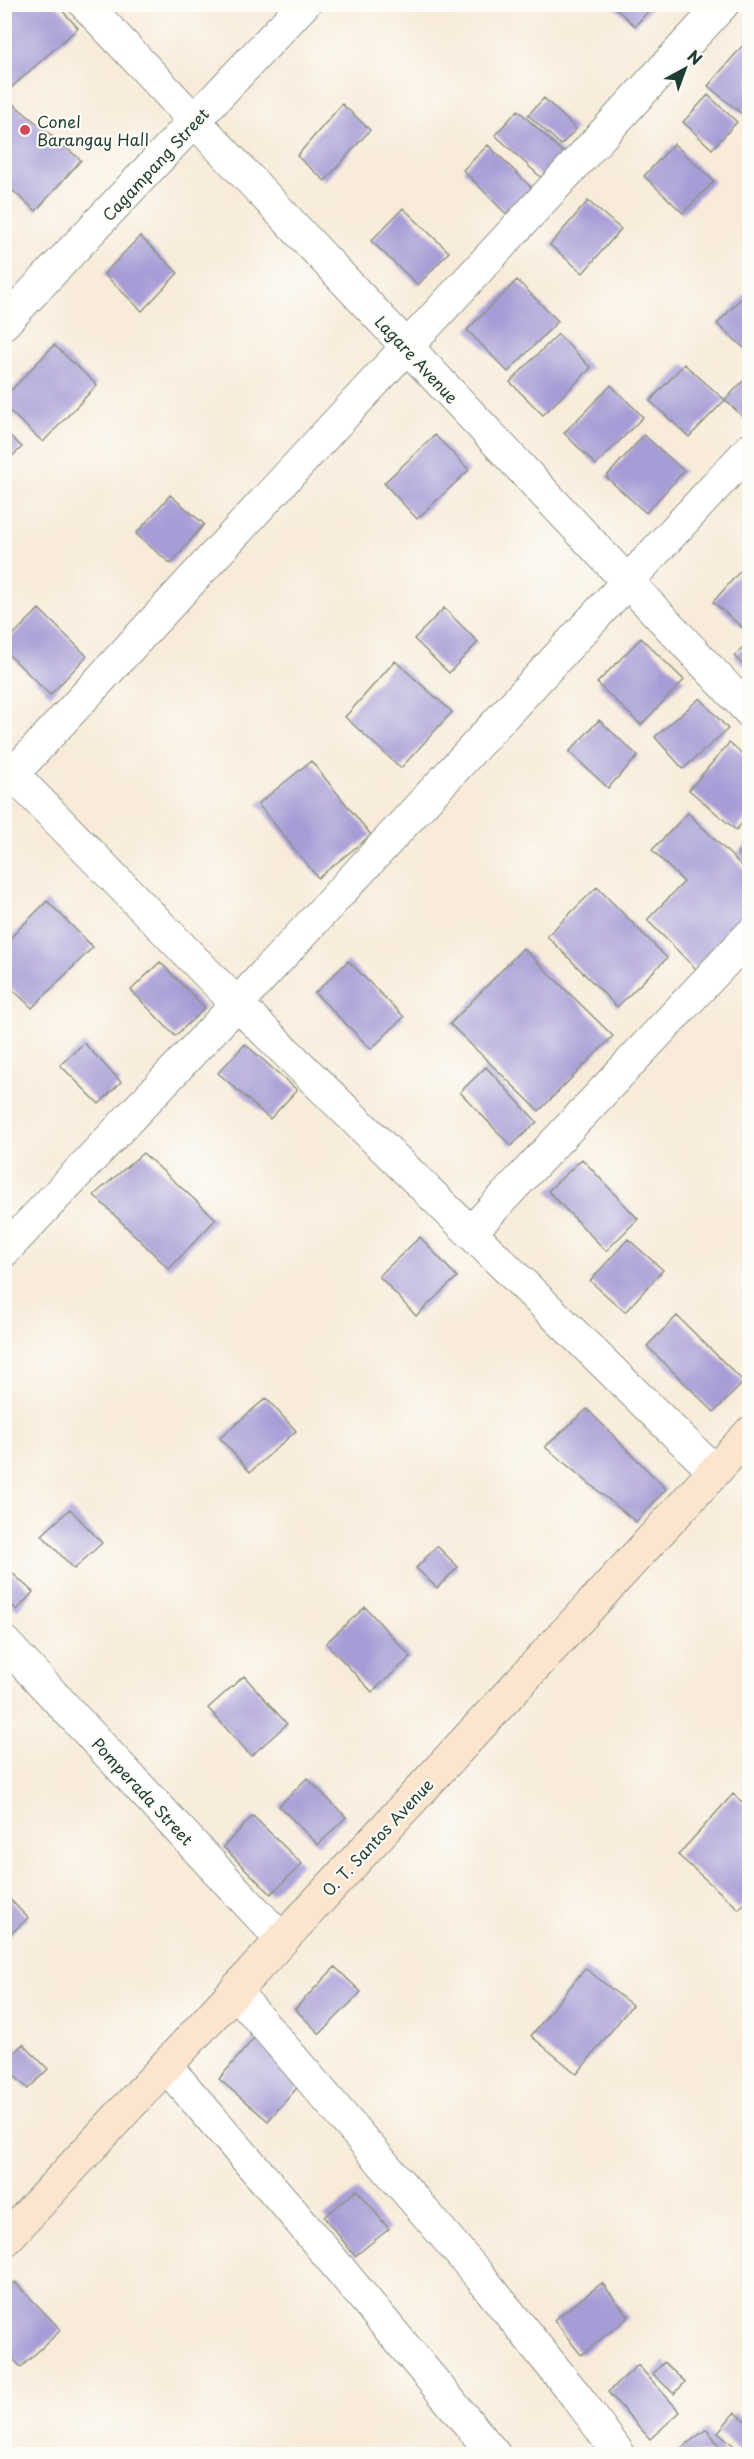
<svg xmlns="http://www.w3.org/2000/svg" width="754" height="2459" font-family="'Playpen Sans',sans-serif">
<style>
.building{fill:#a79cd6}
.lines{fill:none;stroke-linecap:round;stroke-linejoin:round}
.street-casing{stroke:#8c9486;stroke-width:34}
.secondary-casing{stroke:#8c9486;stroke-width:35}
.street{stroke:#fff;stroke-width:32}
.secondary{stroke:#fbe5cf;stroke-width:33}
.poi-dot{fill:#d1495b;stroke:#fdfcf7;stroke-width:2}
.labels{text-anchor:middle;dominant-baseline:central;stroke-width:4.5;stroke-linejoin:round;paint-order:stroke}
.poi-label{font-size:16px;fill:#1f3d34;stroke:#fdfcf7;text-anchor:start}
.street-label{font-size:16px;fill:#1f3d34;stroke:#fdfcf7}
</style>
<rect width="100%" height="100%" fill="#fdfcf7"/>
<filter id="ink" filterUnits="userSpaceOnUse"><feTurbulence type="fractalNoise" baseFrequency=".0167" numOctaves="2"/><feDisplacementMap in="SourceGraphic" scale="12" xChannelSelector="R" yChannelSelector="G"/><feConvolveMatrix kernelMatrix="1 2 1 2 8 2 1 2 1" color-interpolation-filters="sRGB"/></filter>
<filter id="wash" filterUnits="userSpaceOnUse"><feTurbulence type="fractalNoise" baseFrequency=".008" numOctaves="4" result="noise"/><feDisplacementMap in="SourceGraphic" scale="24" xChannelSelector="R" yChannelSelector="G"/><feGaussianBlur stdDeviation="1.35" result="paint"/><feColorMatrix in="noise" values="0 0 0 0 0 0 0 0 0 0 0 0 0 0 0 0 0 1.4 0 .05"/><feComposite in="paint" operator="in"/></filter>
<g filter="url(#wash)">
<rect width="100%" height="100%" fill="#f8ebd9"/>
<g id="blocks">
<path class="building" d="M4,4H56L78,28L4,94Z
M611,4H655L635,26Z
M744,44L750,49V105L742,114L708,86Z
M708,95L737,122L712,149L683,122Z
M6,98L81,160L36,211L5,184Z
M544,98L576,129L561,145L528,115Z
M342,104L370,130L325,181L297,156Z
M518,110L569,158L546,182L495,135Z
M674,144L714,181L683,213L644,176Z
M488,145L537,193L511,219L463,170Z
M588,201L621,229L583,273L550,245Z
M403,208L449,252L418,285L371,241Z
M140,236L178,273L142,311L104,274Z
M517,280L558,321L508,372L467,330Z
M750,289V353L717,324Z
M558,334L591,368L543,415L510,382Z
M54,345L97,385L43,442L4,406V398Z
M684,364L725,400L689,437L650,401Z
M747,377L750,380V423L725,400Z
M611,385L643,417L596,465L564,433Z
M4,430L22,447L4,464Z
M435,435L469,470L417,519L384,483Z
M644,435L684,471L646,513L606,477Z
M170,495L204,524L171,564L136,534Z
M750,495V508L743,502Z
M750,560V622L744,629L713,602Z
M444,608L478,642L449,673L414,639Z
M39,609L87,656L50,695L4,650V644Z
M641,638L684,680L641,725L597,683Z
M750,640V671L734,656Z
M395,661L452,712L401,768L345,717Z
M700,698L728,729L683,769L655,737Z
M599,720L638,756L608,788L569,752Z
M729,743L750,760V814L736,830L689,790Z
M311,761L371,835L318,878L258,804Z
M688,813L750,874V916L697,970L647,920L684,882L652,850Z
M750,841V865L737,853Z
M597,887L667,958L617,1007L547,936Z
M47,901L93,947L32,1008L4,981V944Z
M523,948L613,1036L539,1111L450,1024Z
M348,961L404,1017L371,1049L315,993Z
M160,962L205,1008L175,1036L131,990Z
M84,1043L121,1082L99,1104L60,1065Z
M245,1044L297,1090L270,1119L218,1073Z
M486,1067L537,1122L511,1146L460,1092Z
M143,1153L216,1219L169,1269L94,1195Z
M582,1159L638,1219L606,1251L548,1191Z
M420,1237L457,1277L416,1316L379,1276Z
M628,1239L663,1270L625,1312L590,1281Z
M677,1316L744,1382L714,1412L647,1346Z
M266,1398L296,1431L250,1472L220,1438Z
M587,1409L666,1489L636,1522L545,1447Z
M70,1509L102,1543L74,1569L42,1535Z
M437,1546L458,1567L437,1588L416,1568Z
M10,1571L33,1592L17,1610L4,1598V1577Z
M365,1607L411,1657L372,1692L326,1643Z
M244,1676L287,1724L251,1756L208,1708Z
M307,1778L346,1817L318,1845L279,1806Z
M733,1794L750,1809V1898L739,1909L678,1855Z
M253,1816L302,1864L271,1894L223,1847Z
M4,1893L28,1918L4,1940Z
M335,1967L361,1992L320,2034L295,2009Z
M585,1968L632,2005L577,2074L531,2036Z
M254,2038L303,2081L268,2121L219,2079Z
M23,2044L48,2069L28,2089L4,2066V2063Z
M357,2190L389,2229L355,2256L324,2217Z
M15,2282L61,2330L21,2367L4,2350V2292Z
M602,2283L629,2317L581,2355L554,2320Z
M664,2362L685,2382L674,2394L653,2374Z
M638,2365L680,2412L650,2439L608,2392Z
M735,2412L750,2425V2441L740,2451L718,2432Z
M707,2429L725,2454H673Z"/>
</g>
</g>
<g filter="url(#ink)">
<use href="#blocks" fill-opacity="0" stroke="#8c9486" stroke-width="1.5"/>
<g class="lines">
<g class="street-casing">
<path id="street" d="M85,4L750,712
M4,323L304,4
M4,765L237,1004L714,1471
M13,774L723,4
M470,1233L750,935
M4,1251L237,1004L750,449
M4,1642L282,1940
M235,1991L482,2279L581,2402L619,2454
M166,2066L283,2201L494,2454"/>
</g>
<g class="secondary-casing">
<path id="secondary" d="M4,2241L750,1433"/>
</g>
<use href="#street" class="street"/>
<use href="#secondary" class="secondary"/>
</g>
</g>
<circle class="poi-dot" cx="25" cy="130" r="6"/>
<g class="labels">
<g class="poi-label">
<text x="37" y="121">Conel<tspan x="37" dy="18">Barangay Hall</tspan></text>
</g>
<g class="street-label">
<text transform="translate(155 164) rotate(-47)">Cagampang Street</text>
<text transform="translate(417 359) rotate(47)">Lagare Avenue</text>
<text transform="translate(143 1791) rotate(47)">Pomperada Street</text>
<text transform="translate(377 1837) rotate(-47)">O. T. Santos Avenue</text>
</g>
</g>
<rect width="754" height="2459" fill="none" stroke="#fdfcf7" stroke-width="24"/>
<g transform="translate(685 69) rotate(41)" stroke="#fdfcf7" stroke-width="4.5" paint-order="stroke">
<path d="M0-4.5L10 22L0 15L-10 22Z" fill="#1f3d34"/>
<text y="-9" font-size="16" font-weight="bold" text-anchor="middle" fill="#1f3d34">N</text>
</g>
</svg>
